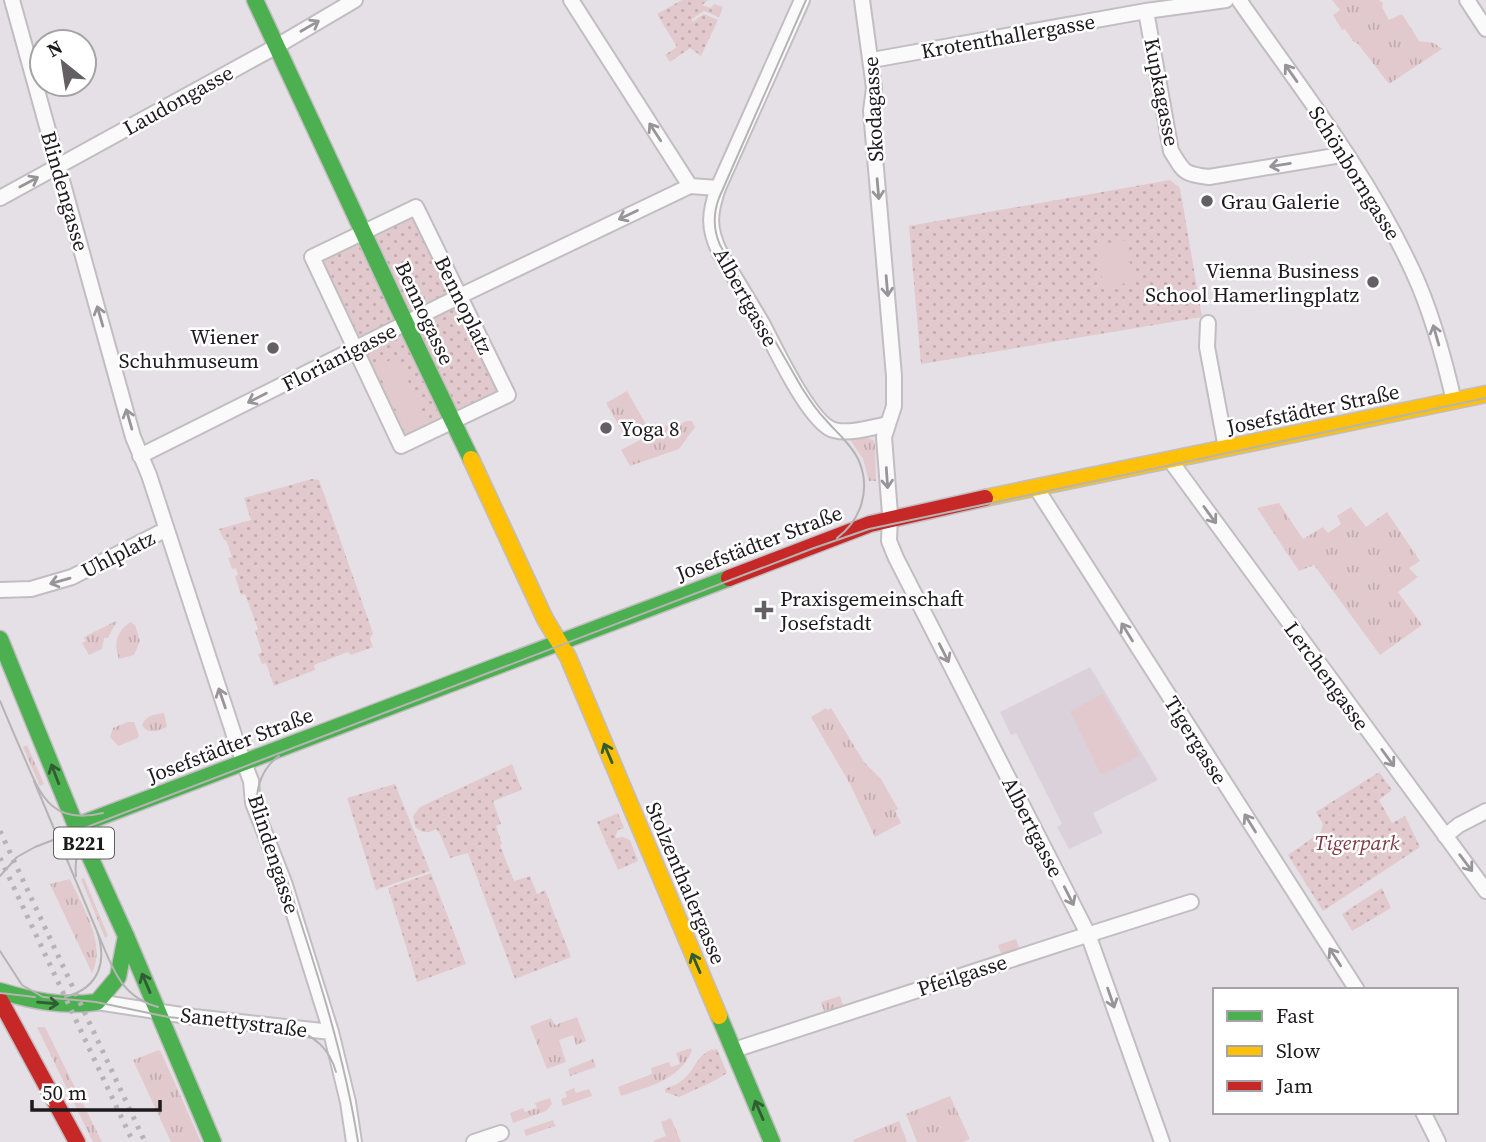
<svg xmlns="http://www.w3.org/2000/svg" width="1486" height="1142" font-family="'Source Serif 4',serif">
<style>
.built{fill:#dbd1da}
.grass{fill:url(#grass-tufts)}
.park{fill:url(#park-dots)}
.pitch{fill:#e2c9cd}
.lines{fill:none;stroke-linecap:round;stroke-linejoin:round}
.street-casing{stroke:#c1bdc1;stroke-width:18}
.fast-casing{stroke:#c1bdc1;stroke-width:19}
.slow-casing{stroke:#c1bdc1;stroke-width:19}
.jam-casing{stroke:#c1bdc1;stroke-width:19}
.street{stroke:#fbfafb;stroke-width:14}
.fast{stroke:#4caf50;stroke-width:16}
.slow{stroke:#ffc107;stroke-width:16}
.jam{stroke:#c62828;stroke-width:16}
.tram{stroke:#b5b4b5;stroke-width:2}
.rail{stroke:#b5b4b5;stroke-width:5;stroke-dasharray:3.5 7;stroke-linecap:butt}
.oneway{stroke:#979597}
.oneway2{stroke:#325d34}
.poi-dot{fill:#635f63;stroke:#fff;stroke-width:2.5}
.labels{text-anchor:middle;dominant-baseline:central;stroke-width:5;stroke-linejoin:round;paint-order:stroke}
.shield{fill:#fff;stroke:#615f61;stroke-width:2}
.shield-label{font-size:19px;font-weight:bold;fill:#1d1a1d}
.street-label{font-size:21px;fill:#1d1a1d;stroke:#fff}
.poi-label{font-size:21px;fill:#1d1a1d;stroke:#fff;text-anchor:start}
.park-label{font-size:21px;font-style:italic;fill:#7f3844;stroke:#fff}
</style>
<defs>
<pattern id="grass-tufts" width="24" height="20" patternUnits="userSpaceOnUse" patternTransform="scale(1.75)"><rect width="24" height="20" fill="#e2c9cd"/><path d="M3 7l-1-3M5 7V3M7 7l1-3M15 17l-1-3M17 17v-4M19 17l1-3" fill="none" stroke="#c1acb0"/></pattern>
<pattern id="park-dots" width="8" height="8" patternUnits="userSpaceOnUse" patternTransform="scale(1.75)"><rect width="8" height="8" fill="#e2c9cd"/><path d="M2 2h.1M6 6h.1" fill="none" stroke="#c1acb0" stroke-width="1.8" stroke-linecap="round"/></pattern>
</defs>
<rect width="100%" height="100%" fill="#e5e0e5"/>
<path class="built" d="M1090,667L1158,780L1093,813L1103,833L1069,849L1057,827L1062,824L1016,733L1011,735L1000,712Z"/>
<path class="grass" d="M1332,0H1379L1383,3L1382,7L1389,20L1402,14L1419,41L1434,43L1442,49L1389,84L1358,44L1353,41L1345,29L1342,30L1333,15L1340,10Z
M627,391L647,426L636,432L633,428L623,433L606,403Z
M686,421H692L695,427L679,449L630,466L621,450L670,424L673,428Z
M847,435L865,437L873,440L875,443L876,481H869L863,459Z
M1279,503L1303,539L1323,527L1328,533L1341,524L1337,516L1351,507L1366,527L1387,512L1420,561L1409,568L1418,577L1398,592L1422,625L1380,655L1314,565L1299,571L1257,508Z
M116,621L117,623L114,626L108,638H104L102,649L89,655L82,643L86,641L84,637Z
M130,622L135,625L140,641L134,655L119,659C113,643 117,632 130,622Z
M826,708L827,710L831,708L864,762L881,779L898,809L895,811L901,823L875,837L850,784L811,717Z
M164,713L167,727C158,731 148,735 142,725C146,715 154,715 164,713Z
M128,722H134L139,735L138,738L118,746L110,737L113,728Z
M27,745L44,784L40,786L23,747Z
M84,878L106,931L108,936L105,938L81,879Z
M70,879C82,906 107,944 92,973L50,884Z
M1016,939L1020,950L1002,956L998,945Z
M840,996L843,1005L841,1008L825,1014L821,1002Z
M577,1017L586,1041L576,1045L573,1035L559,1040L566,1062L547,1069L530,1026L551,1018L555,1025Z
M45,1027L102,1142H93L37,1027Z
M691,1048L692,1051C678,1081 650,1086 621,1096L618,1087L652,1074L651,1068L669,1062L671,1067L680,1064L676,1053Z
M159,1050L161,1052L201,1142H171L133,1060Z
M593,1059L596,1067L570,1076L568,1069Z
M574,1088L576,1093L589,1089L592,1096L563,1106L561,1099L567,1097L565,1092Z
M950,1096L970,1139L963,1142H917L906,1114Z
M550,1098L552,1104L546,1111L513,1123L510,1113L523,1108L525,1112L537,1108L535,1103Z
M671,1118L681,1142H654L653,1141L666,1136L661,1122Z
M553,1120L555,1126L526,1136L524,1130Z
M899,1121L907,1141L906,1142H854L853,1140Z"/>
<path class="park" d="M682,0H708L702,5L711,8L714,4L723,7L719,17L704,11L692,19V22L704,14L718,20L701,56L690,48L670,62L665,55L677,47L657,14Z
M1170,180L1180,188L1202,317L921,364L909,226Z
M416,207L508,395L401,446L312,257Z
M312,479L319,480L373,633L370,639L373,647L351,655L348,652L314,665L315,670L274,686L266,663L262,664L258,654L262,652L255,631L258,629L245,594L241,595L235,576L238,575L236,568L232,569L228,558L232,557L226,540H224L219,529L251,520L244,498Z
M512,764L522,790L493,801L501,824L496,826L502,844L500,845L514,881L530,876L537,894L545,890L571,957L515,979L468,853L450,858L439,832L436,829C427,834 423,833 415,827L413,816L420,807Z
M1379,772L1392,790L1379,800L1392,823L1405,816L1420,847L1323,911L1288,855L1321,832L1323,824L1316,812Z
M395,784L430,871L376,890L347,798Z
M618,813L624,828L618,830L615,837L617,838L623,837L630,840L638,861L618,870L597,822Z
M431,873L466,964L417,982L388,888Z
M1382,888L1391,908L1352,931L1342,914Z
M712,1049L713,1050L717,1049L727,1073L714,1081L679,1097L665,1092V1089C672,1086 679,1084 685,1078C696,1067 696,1057 712,1049Z"/>
<path class="pitch" d="M1126,240L1133,282L1103,287L1097,245Z
M397,357L429,426L408,437L376,367Z
M1103,694L1140,756L1101,775L1070,711Z"/>
<g class="lines">
<g class="street-casing">
<path id="street" d="M12,0L133,437L149,475L237,744L251,781L253,803L284,882L331,1032L348,1102L354,1142
M571,0L690,186L718,188
M802,0L718,188C709,214 708,228 720,253C734,276 748,300 762,323C775,348 806,414 829,428C842,436 872,428 887,424
M862,0L874,88L871,111L894,376V406L884,437L890,514L889,541L896,558L1088,934L1162,1142
M1239,0C1301,89 1369,175 1414,274C1432,313 1444,358 1454,401
M1467,0L1486,29
M1146,11L1171,151C1184,172 1183,174 1209,177L1347,154
M872,60L1146,11L1226,0
M0,198L277,46L355,0
M416,207L508,395L401,446L312,257Z
M1208,323L1207,347L1226,448
M140,456L460,296L690,186
M1170,460L1486,891
M1037,489L1357,990
M0,590L31,589L72,577L165,530
M1445,836L1459,825L1486,811
M97,1002L194,1017L331,1032
M734,1050L1068,941L1191,902
M1423,1112L1438,1142
M474,1142L501,1133"/>
</g>
<g class="fast-casing">
<path id="fast" d="M255,0L397,305L471,459
M0,639L76,826L126,936L213,1142
M76,826L729,578
M0,991C33,1001 63,1007 97,1002L118,977L126,936
M719,1016L772,1142"/>
</g>
<g class="slow-casing">
<path id="slow" d="M471,459L545,619L568,657L719,1016
M985,498L1486,394"/>
</g>
<g class="jam-casing">
<path id="jam" d="M729,578L870,524L985,498
M0,1000L77,1142"/>
</g>
<use href="#street" class="street"/>
<use href="#fast" class="fast"/>
<use href="#slow" class="slow"/>
<use href="#jam" class="jam"/>
<path class="tram" d="M806,0L719,198C713,214 713,229 720,245L802,388C809,399 816,410 825,419C836,432 852,445 859,461C871,490 861,520 837,538
M0,701C8,720 16,739 24,757C41,797 52,825 103,813
M279,756C263,767 256,786 257,805C265,831 278,855 287,880C315,965 344,1053 358,1142
M34,781L96,929C108,960 100,988 65,997
M0,876L17,857L35,847L814,548L869,529L1486,398
M76,876C74,856 80,839 96,827
M96,929C111,963 118,996 158,1007
M0,951L22,985L43,997L96,1002L168,1017L293,1030C315,1035 330,1050 336,1072
M0,993L35,997"/>
<path class="rail" d="M0,831L145,1142
M0,858L133,1142"/>
</g>
<defs><path id="oneway-shaft" d="M-6 0H5M1.5-3L5.5 0L1.5 3" fill="none" stroke-width="1.6" stroke-linecap="round" stroke-linejoin="round" transform="scale(1.75)"/></defs>
<g class="oneway">
<use href="#oneway-shaft" transform="translate(310 26) rotate(-30)"/>
<use href="#oneway-shaft" transform="translate(1291 73) rotate(-125)"/>
<use href="#oneway-shaft" transform="translate(655 132) rotate(-123)"/>
<use href="#oneway-shaft" transform="translate(1280 165) rotate(171)"/>
<use href="#oneway-shaft" transform="translate(29 182) rotate(-28)"/>
<use href="#oneway-shaft" transform="translate(878 189) rotate(85)"/>
<use href="#oneway-shaft" transform="translate(628 215) rotate(154)"/>
<use href="#oneway-shaft" transform="translate(887 286) rotate(85)"/>
<use href="#oneway-shaft" transform="translate(100 316) rotate(-106)"/>
<use href="#oneway-shaft" transform="translate(1436 335) rotate(-106)"/>
<use href="#oneway-shaft" transform="translate(257 398) rotate(153)"/>
<use href="#oneway-shaft" transform="translate(129 419) rotate(-106)"/>
<use href="#oneway-shaft" transform="translate(887 478) rotate(86)"/>
<use href="#oneway-shaft" transform="translate(1210 515) rotate(54)"/>
<use href="#oneway-shaft" transform="translate(60 581) rotate(164)"/>
<use href="#oneway-shaft" transform="translate(1127 632) rotate(-122)"/>
<use href="#oneway-shaft" transform="translate(944 653) rotate(63)"/>
<use href="#oneway-shaft" transform="translate(222 698) rotate(-109)"/>
<use href="#oneway-shaft" transform="translate(1388 758) rotate(54)"/>
<use href="#oneway-shaft" transform="translate(1250 823) rotate(-122)"/>
<use href="#oneway-shaft" transform="translate(1466 863) rotate(53)"/>
<use href="#oneway-shaft" transform="translate(1069 896) rotate(63)"/>
<use href="#oneway-shaft" transform="translate(1335 957) rotate(-123)"/>
<use href="#oneway-shaft" transform="translate(1111 998) rotate(71)"/>
</g>
<g class="oneway2">
<use href="#oneway-shaft" transform="translate(608 753) rotate(-113)"/>
<use href="#oneway-shaft" transform="translate(55 774) rotate(-111)"/>
<use href="#oneway-shaft" transform="translate(696 963) rotate(-113)"/>
<use href="#oneway-shaft" transform="translate(146 983) rotate(-113)"/>
<use href="#oneway-shaft" transform="translate(48 1003) rotate(5)"/>
<use href="#oneway-shaft" transform="translate(759 1110) rotate(-113)"/>
</g>
<g class="poi-dot">
<circle cx="1207" cy="201" r="7"/>
<circle cx="1373" cy="282" r="7"/>
<circle cx="273" cy="348" r="7"/>
<circle cx="606" cy="428" r="7"/>
<path d="M760.5 599.5h7v7h7v7h-7v7h-7v-7h-7v-7h7z"/>
</g>
<g class="labels">
<rect class="shield" x="54" y="827.5" width="60" height="31" rx="5"/>
<g class="shield-label">
<text x="84" y="843">B221</text>
</g>
<g class="street-label">
<text transform="translate(1008 36) rotate(-10)">Krotenthallergasse</text>
<text transform="translate(1162 92) rotate(79)">Kupkagasse</text>
<text transform="translate(178 100) rotate(-29)">Laudongasse</text>
<text transform="translate(873 109) rotate(-93)">Skodagasse</text>
<text transform="translate(1355 173) rotate(58)">Schönborngasse</text>
<text transform="translate(65 191) rotate(74)">Blindengasse</text>
<text transform="translate(746 297) rotate(61)">Albertgasse</text>
<text transform="translate(464 305) rotate(64)">Bennoplatz</text>
<text transform="translate(425 313) rotate(65)">Bennogasse</text>
<text transform="translate(339 357) rotate(-27)">Florianigasse</text>
<text transform="translate(1313 409) rotate(-12)">Josefstädter Straße</text>
<text transform="translate(759 543) rotate(-21)">Josefstädter Straße</text>
<text transform="translate(118 554) rotate(-27)">Uhlplatz</text>
<text transform="translate(1327 676) rotate(54)">Lerchengasse</text>
<text transform="translate(1196 740) rotate(58)">Tigergasse</text>
<text transform="translate(230 745) rotate(-21)">Josefstädter Straße</text>
<text transform="translate(1033 827) rotate(63)">Albertgasse</text>
<text transform="translate(274 854) rotate(72)">Blindengasse</text>
<text transform="translate(686 883) rotate(67)">Stolzenthalergasse</text>
<text transform="translate(962 975) rotate(-18)">Pfeilgasse</text>
<text transform="translate(244 1022) rotate(7)">Sanettystraße</text>
</g>
<g class="poi-label">
<text x="1221" y="201">Grau Galerie</text>
<text x="1359" y="270" text-anchor="end">Vienna Business<tspan x="1359" dy="24">School Hamerlingplatz</tspan></text>
<text x="259" y="336" text-anchor="end">Wiener<tspan x="259" dy="24">Schuhmuseum</tspan></text>
<text x="620" y="428">Yoga 8</text>
<text x="780" y="598">Praxisgemeinschaft<tspan x="780" dy="24">Josefstadt</tspan></text>
</g>
<g class="park-label">
<text x="1357" y="842">Tigerpark</text>
</g>
</g>
<rect x="1213" y="988" width="245" height="126" fill="#ffffff" stroke="#a5a3a5" stroke-width="2"/>
<rect x="1227" y="1011" width="35" height="10" fill="#4caf50" stroke="#a5a3a5" stroke-width="2"/>
<text x="1276" y="1023" font-size="21" fill="#1d1a1d">Fast</text>
<rect x="1227" y="1046" width="35" height="10" fill="#ffc107" stroke="#a5a3a5" stroke-width="2"/>
<text x="1276" y="1058" font-size="21" fill="#1d1a1d">Slow</text>
<rect x="1227" y="1081" width="35" height="10" fill="#c62828" stroke="#a5a3a5" stroke-width="2"/>
<text x="1276" y="1093" font-size="21" fill="#1d1a1d">Jam</text>
<g transform="translate(63 63) rotate(330)"><circle r="33" fill="#ffffff" stroke="#a5a3a5" stroke-width="2"/>
<path d="M0-5L12 26L0 18L-12 26Z" fill="#635f63"/>
<text y="-10" font-size="19" font-weight="bold" text-anchor="middle" fill="#1d1a1d">N</text>
</g>
<path d="M32 1100v10h128v-10" fill="none" stroke="#1d1a1d" stroke-width="3.5"/>
<text x="42" y="1100" font-size="21" fill="#1d1a1d" stroke="#ffffff" stroke-width="5" paint-order="stroke">50 m</text>
</svg>
